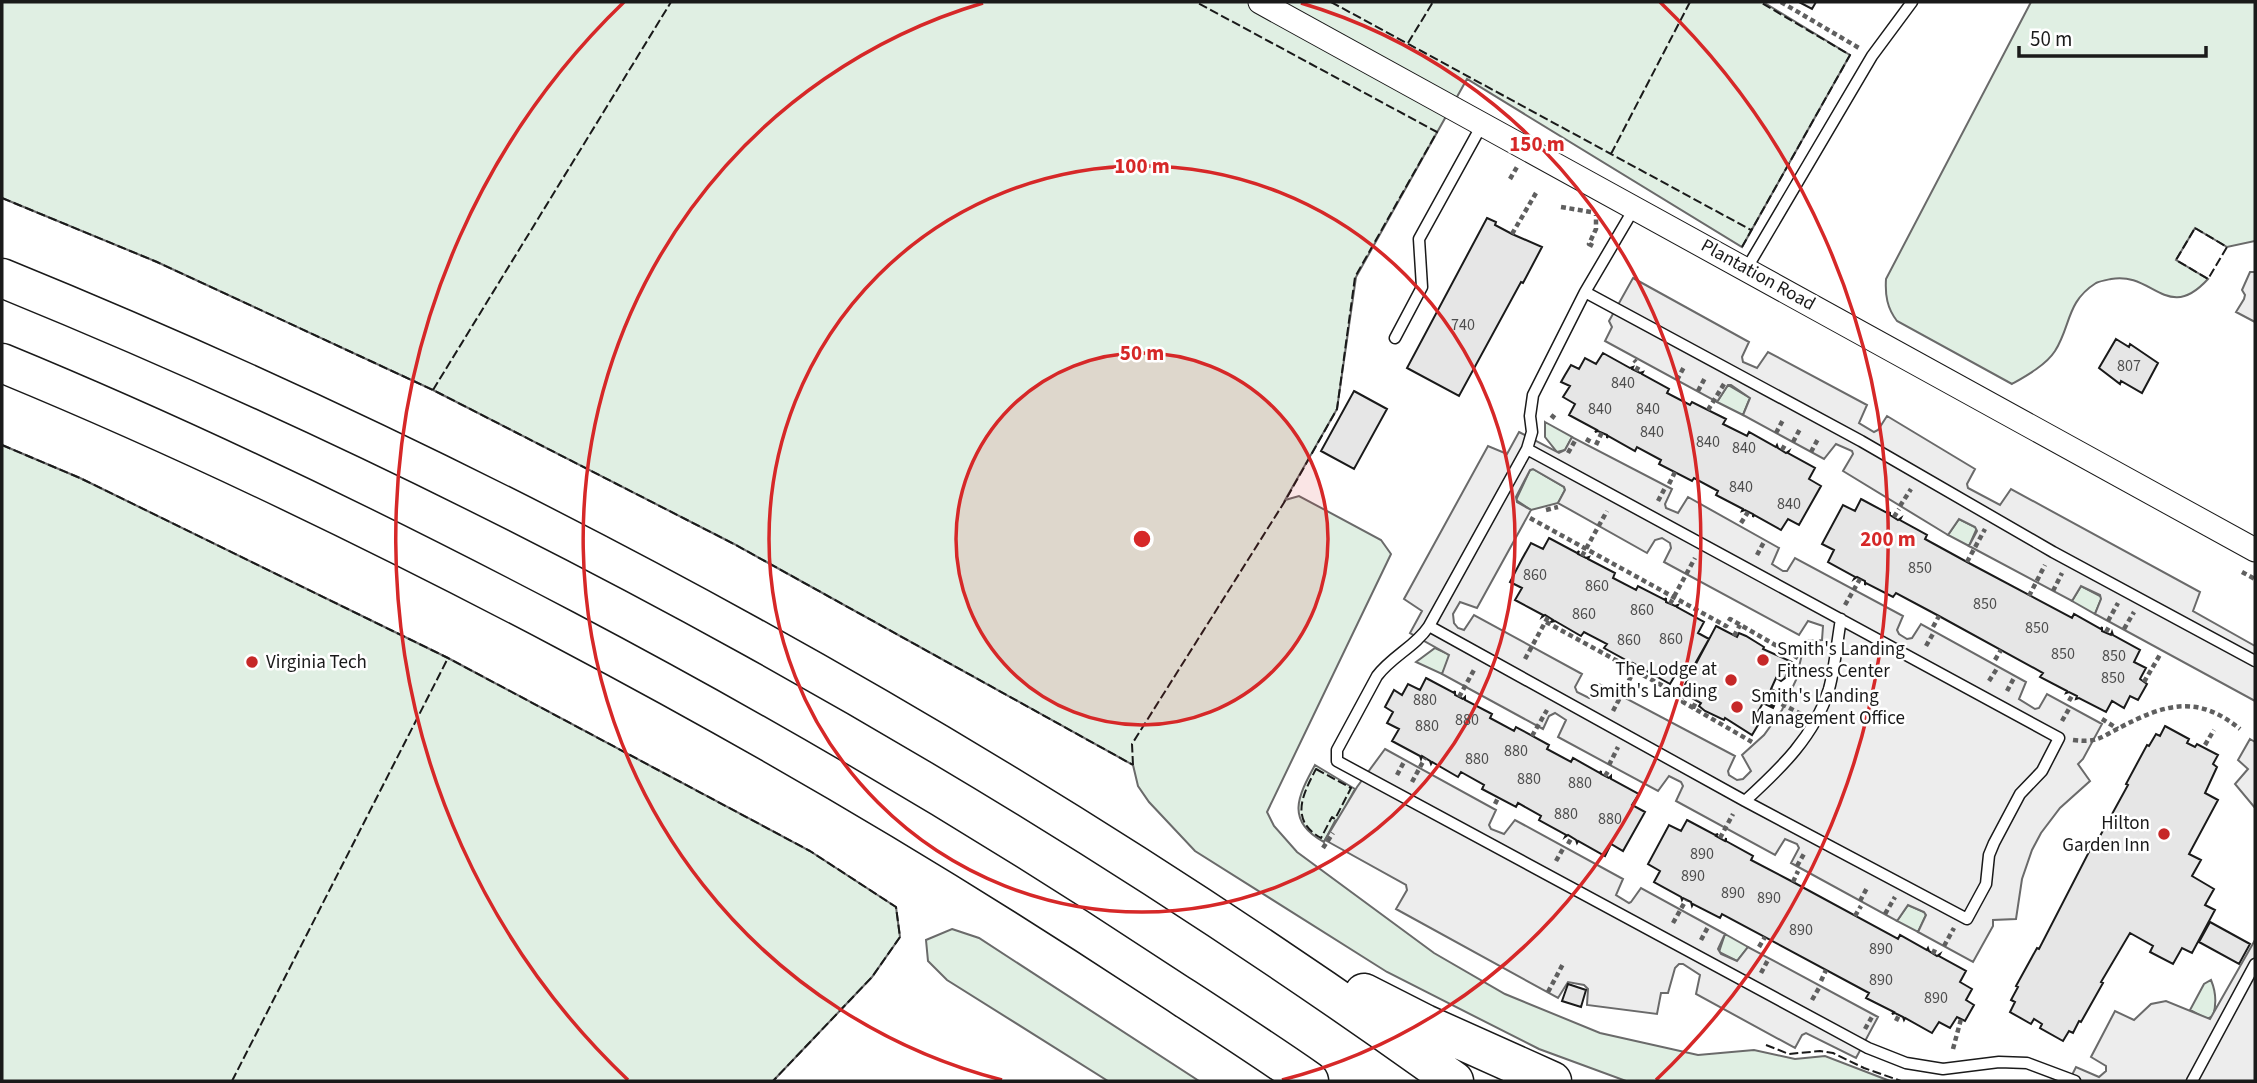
<svg xmlns="http://www.w3.org/2000/svg" width="2257" height="1083" font-family="'Source Sans 3',sans-serif">
<style>
.green{fill:#e0efe3;stroke:#6a6a6a;stroke-width:2}
.parking{fill:#ededed;stroke:#6a6a6a;stroke-width:2;fill-rule:evenodd}
.building{fill:#e6e6e6;stroke:#1a1a1a;stroke-width:2}
.lines{fill:none;stroke-linecap:round;stroke-linejoin:round}
.lane-casing{stroke:#1a1a1a;stroke-width:13}
.street-casing{stroke:#1a1a1a;stroke-width:25}
.highway-casing{stroke:#1a1a1a;stroke-width:41}
.path{stroke:#5f5f5f;stroke-width:4.5;stroke-dasharray:5 3.5;stroke-linecap:butt}
.lane{stroke:#fff;stroke-width:10}
.street{stroke:#fff;stroke-width:23}
.highway{stroke:#fff;stroke-width:38}
.fence{stroke:#1a1a1a;stroke-width:2;stroke-dasharray:9 3.5;stroke-linecap:butt}
.ring{fill:none;stroke:#d62828;stroke-width:3.5}
.poi-dot{fill:#c62828;stroke:#fff;stroke-width:2.5}
.labels{text-anchor:middle;dominant-baseline:central;stroke-width:5;stroke-linejoin:round;paint-order:stroke}
.number-label{font-size:16px;fill:#4d4d4d}
.street-label{font-size:19px;fill:#1a1a1a;stroke:#fff}
.poi-label{font-size:19px;fill:#1a1a1a;stroke:#fff;text-anchor:start}
.centre{fill:#d62828;stroke:#fff;stroke-width:3.5}
.ring-label{font-size:21px;text-anchor:middle;font-weight:bold;fill:#d62828;stroke:#fff;stroke-width:5;stroke-linejoin:round;paint-order:stroke}
</style>
<rect width="100%" height="100%" fill="#fff"/>
<path class="green" d="M2,2H1763L1850,55L1742,247L1467,79L1356,277L1337,409L1285,500L1299,496L1381,540L1391,554L1267,812L1274,826L1297,852L1434,953L1505,994L1600,1033L1698,1055L1754,1050L1795,1059L1825,1056L1890,1081H1626L1539,1049L1387,972L1195,851L1149,802L1138,786L1133,765L734,544L433,390L157,262L2,198Z
M2031,2H2255V241L2227,247L2195,228L2176,260L2208,279C2167,324 2153,271 2111,279C2106,280 2100,281 2096,283C2066,302 2071,326 2055,351C2046,365 2026,376 2012,384L1897,321C1887,308 1885,295 1886,279Z
M1728,385L1750,398L1743,415L1717,402Z
M1545,422L1572,437L1565,450L1557,452L1545,437Z
M2,445L80,478L448,658L810,851L896,907L900,937L872,977L773,1081H2Z
M1533,469L1564,487L1565,490L1558,503L1531,510L1516,500L1530,470Z
M1959,519L1977,528L1969,546L1948,535Z
M2081,586L2102,597L2095,614L2072,601Z
M1435,648L1448,654L1450,658L1442,674L1416,662Z
M1315,765L1355,789L1339,819L1335,821L1324,842C1285,821 1298,796 1315,765Z
M1908,905L1924,912L1926,915L1918,932L1897,921Z
M952,929L979,938L1199,1081H1108L947,980L928,961L926,940Z
M1725,934L1748,947L1737,961L1719,952Z
M2211,980C2216,992 2217,1003 2213,1016L2207,1019L2190,1010L2204,984Z"/>
<path class="parking" d="M2250,272H2255V322L2236,312L2244,299L2245,295L2242,290Z
M1633,278L1749,342L1742,357L1743,362L1757,368L1768,352L1867,405L1859,423L1874,432L1878,430L1887,416L1975,469L1967,484L1968,488L2000,505L2011,489L2200,592L2193,611L2255,646V701L2095,614L2101,599L2100,595L2081,586L2072,601L1969,546L1977,531L1975,527L1959,519L1948,535L1843,471L1853,454L1852,451L1836,444L1824,459L1743,415L1750,398L1731,385H1728L1717,402L1605,341L1612,327L1609,321Z
M1519,432L1559,453L1565,450L1572,437L1672,489L1665,504L1666,508L1678,513L1688,497L1779,548L1772,564L1783,571H1787L1795,558L1903,616L1897,630L1899,634L1907,639L1912,638L1921,624L2026,682L2019,699L2035,709L2039,708L2047,694L2102,724L2083,759L2078,764L2090,781L2060,808L2041,833L2032,850L2022,879L2016,919L1993,920V926L1973,962L1918,932L1926,915L1924,912L1908,905L1897,921L1791,863L1799,848L1797,844L1785,839L1775,855L1676,801L1683,786L1681,782L1669,776L1658,791L1558,737L1566,720L1555,713L1549,716L1543,729L1442,674L1449,655L1410,633L1422,611L1404,599L1488,446L1507,454ZM1533,469L1564,487L1565,490L1558,503L1647,553L1655,540L1662,538L1670,543L1671,548L1664,562L1799,635L1808,621L1823,626L1822,640L1805,641L1796,680L1782,710L1764,735L1742,755L1751,771L1743,779L1737,780L1729,775L1728,771L1735,756L1599,684L1589,698L1577,692L1575,687L1582,674L1474,615L1464,630L1458,628L1454,623L1453,614L1460,602L1477,608L1531,510L1517,502L1516,497L1530,470Z
M2250,739L2255,742V808L2235,784L2248,769L2238,760Z
M1385,749L1496,810L1489,825L1491,829L1504,834L1515,820L1623,879L1616,895L1629,903L1631,902L1641,888L1725,934L1718,949L1721,954L1737,961L1748,947L1878,1017L1856,1058L1806,1033L1802,1035L1795,1048L1696,994L1700,975L1683,964H1679L1675,968L1668,993H1661L1657,1014L1587,1005L1588,989L1584,985L1568,982L1558,998L1396,909L1407,890L1406,885L1325,840L1357,787Z
M2255,940V1081H2069L2076,1067L2099,1077L2106,1071V1066L2091,1057L2115,1011L2134,1020L2151,1004L2166,1001L2210,1019Z"/>
<path class="building" d="M1799,2H1816L1812,9Z
M1487,218L1496,222L1495,225L1512,234L1542,247L1523,283L1521,282L1459,396L1407,368Z
M2116,339L2129,347L2130,344L2158,363L2142,393L2121,381L2120,384L2099,368Z
M1603,353L1630,368L1633,367L1632,369L1640,373L1643,372L1642,374L1669,389L1667,393L1690,405L1692,402L1726,419L1723,424L1747,436L1749,432L1776,447L1777,445L1778,448L1786,453L1789,451L1788,453L1815,468L1809,479L1821,486L1799,525L1788,519L1781,530L1754,515L1753,517V514L1745,510L1742,511L1743,509L1716,495L1718,491L1694,478L1692,481L1659,464L1661,460L1637,447L1635,451L1608,436L1607,438V435L1598,431L1595,432L1597,430L1569,415L1575,404L1563,397L1570,386L1561,382L1565,375L1571,365L1579,369L1585,358L1596,364Z
M1354,391L1387,409L1354,469L1321,451Z
M1861,499L1889,514L1890,512V515L1898,520L1901,518L1900,520L1927,535L1925,539L1967,562L2072,618L2074,614L2101,629L2102,627V631L2111,635L2112,632L2113,635L2140,650L2134,662L2146,668L2140,679L2147,684L2138,700L2130,696L2124,708L2112,701L2106,712L2079,698L2076,699L2077,696L2069,692L2066,693L2067,691L2040,677L2043,673L1939,616L1896,593L1893,597L1866,583L1865,585V581L1857,577L1854,579L1855,577L1828,562L1834,550L1822,544L1843,505L1855,511Z
M1549,538L1577,553L1579,551L1578,554L1586,558L1589,557L1588,559L1615,573L1613,578L1636,590L1638,586L1665,600L1666,598V602L1675,606L1678,605L1677,607L1704,622L1698,633L1709,639L1687,678L1677,672L1670,684L1643,669L1642,671L1641,668L1633,663L1632,666L1631,663L1604,648L1607,644L1584,632L1581,636L1555,621L1551,622L1553,620L1545,615L1542,617L1543,615L1515,600L1522,588L1510,582L1522,559L1531,543L1543,549Z
M1716,626L1737,637L1739,633L1746,636L1764,647L1763,649L1792,662L1785,678L1781,681L1776,678L1771,689L1781,694L1780,696L1777,695L1771,705L1774,706L1773,708L1763,703L1757,713L1763,716L1761,720L1752,735L1725,718L1724,720L1705,711L1699,706L1701,703L1681,692Z
M1426,678L1454,693L1455,691V695L1463,699L1465,697V700L1492,714L1490,718L1514,731L1516,727L1549,745L1547,749L1571,762L1573,758L1600,773L1601,771V774L1609,778L1611,776V779L1639,794L1632,805L1645,812L1623,851L1611,844L1605,856L1578,841L1577,843L1576,840L1568,835L1565,837L1566,835L1539,820L1541,816L1518,803L1516,807L1482,789L1484,785L1461,772L1458,777L1432,762L1431,764L1430,761L1422,756L1421,759L1420,756L1392,741L1399,729L1387,723L1393,712L1385,707L1394,690L1402,695L1408,684L1420,690Z
M2165,726L2189,739L2187,743L2195,747L2197,744L2218,755L2213,764L2217,767L2205,793L2218,800L2189,854L2201,860L2192,876L2214,889L2205,905L2215,910L2192,953L2182,948L2173,964L2150,952L2153,946L2130,933L2101,982L2103,983L2081,1022L2079,1021L2073,1033L2069,1031L2063,1041L2040,1028L2042,1024L2034,1019L2031,1024L2010,1012L2015,1002L2011,1000L2018,987L2016,986L2037,948L2039,949L2092,846L2094,847L2128,785L2126,784L2147,745L2149,746L2156,734L2160,736Z
M1687,820L1715,835L1718,834L1716,836L1725,841L1726,838V841L1753,856L1751,860L1793,882L1898,939L1900,935L1927,950L1928,948L1929,951L1937,956L1940,954L1939,956L1966,971L1960,982L1972,989L1966,1000L1974,1005L1965,1021L1957,1017L1950,1028L1939,1022L1932,1033L1905,1018L1904,1020L1903,1017L1895,1013L1892,1014L1894,1012L1866,998L1869,993L1722,914L1720,918L1693,904L1692,906L1691,902L1683,898L1682,900L1681,897L1654,882L1660,871L1648,864L1669,825L1681,831Z
M2210,922L2250,944L2239,964L2199,942Z
M1568,984L1586,990L1581,1007L1562,1001Z"/>
<g class="lines">
<g class="lane-casing">
<path id="lane" d="M1635,207L1585,292L1533,395L1530,416L1532,432L1527,449L1429,626C1415,647 1392,656 1377,676L1337,750V761L1868,1048L1906,1063L1943,1069L1999,1062L2027,1063L2075,1081
M1747,268L1872,56L1912,2
M1585,292L1861,441L2053,552L2255,661
M1395,338L1422,287L1419,239L1483,123
M1429,626L1745,801L1967,919L1986,884L1989,855L1994,843L2020,794L2042,771L2059,738L1527,449
M1745,801C1780,769 1815,736 1829,689C1835,667 1837,642 1841,619
M2192,1081L2255,964"/>
</g>
<g class="street-casing">
<path id="street" d="M1260,2L2255,550"/>
</g>
<g class="highway-casing">
<path id="highway" d="M2,278C515,487 1004,758 1454,1081
M2,363C194,442 381,533 565,630C764,735 958,849 1146,973C1201,1009 1256,1044 1309,1081
M1364,993L1425,1024L1552,1081"/>
</g>
<path class="path" d="M1781,2L1859,48
M1510,179L1517,167
M1561,207L1591,212
M1512,234L1536,193
M1593,246L1589,244L1596,229V215
M1634,360L1636,362
M1636,371L1640,364
M1677,380L1685,365
M1698,391L1706,376
M1708,410L1724,384
M1551,415L1556,419
M1776,433L1784,418
M1586,439L1593,443
M1793,442L1801,427
M1596,445L1602,432
M1782,450L1786,443
M1811,452L1819,437
M1568,453L1576,439
M1669,484L1675,472
M1658,501L1666,486
M1900,506L1911,489
M1546,510L1558,507
M1894,517L1899,509
M1530,518L1726,626L1730,619L1798,658
M1741,523L1748,512
M1757,555L1765,540
M1582,556L1607,511
M1967,562L1985,529
M2242,572L2255,579
M2053,591L2062,573
M2029,596L2045,565
M1670,604L1695,558
M1845,605L1860,579
M2108,621L2118,603
M1546,622L1685,698L1683,702L1752,742
M1933,627L1939,616
M2124,629L2134,612
M2106,632L2110,625
M1734,636L1740,625
M1926,646L1934,632
M1525,659L1548,617
M1995,660L2001,650
M1989,681L1998,667
M2144,682L2161,653
M2007,691L2015,676
M1459,697L1474,670
M1774,700L1801,714
M2069,701L2073,694
M1693,708L1697,700
M1613,711L1637,665
M2102,719L2118,729
M2062,721L2070,707
M1532,736L1547,710
M2073,740C2096,743 2100,738 2119,728C2165,704 2197,694 2240,729
M2205,745L2214,730
M1609,765L1618,747
M1397,775L1405,760
M1605,776L1609,770
M1412,782L1425,758
M1495,804L1498,798
M1720,838L1733,814
M1568,844L1572,837
M1323,848L1333,833
M1556,861L1564,847
M1797,866L1805,852
M1793,882L1798,871
M1860,901L1868,886
M1885,914L1895,897
M1855,916L1861,906
M1673,923L1686,900
M1701,940L1709,925
M1944,946L1954,928
M1759,947L1765,937
M1933,954L1936,947
M1761,973L1769,958
M1821,981L1826,970
M1548,992L1564,962
M1812,1000L1820,986
M1896,1021L1899,1015
M1865,1029L1873,1015
M1953,1049L1961,1019"/>
<use href="#lane" class="lane"/>
<use href="#street" class="street"/>
<use href="#highway" class="highway"/>
<path class="fence" d="M1331,2L1751,230
M1408,43L1433,2
M1611,154L1690,2
M2,198L157,262L433,390L734,544L1133,765
M2195,228L2227,247L2208,279L2176,260Z
M1742,247L1850,55L1760,2
M433,390L671,2
M2,445L80,478L448,658L810,851L896,907L900,937L872,977L773,1081
M1133,765L1132,744L1285,501L1337,409L1355,277L1437,132L1196,2
M1316,769L1351,788L1335,819L1332,817L1321,838C1289,820 1303,794 1316,769Z
M1766,1045L1789,1054L1820,1051L1833,1053L1864,1068L1901,1081
M232,1081L448,658"/>
</g>
<circle cx="1142" cy="539" r="186" fill="#d62828" fill-opacity=".12"/>
<g class="ring">
<circle cx="1142" cy="539" r="186"/>
<circle cx="1142" cy="539" r="373"/>
<path d="M1002 1080A559 559 0 0 1 983 3M1301 3A559 559 0 0 1 1282 1080"/>
<path d="M628 1080A746 746 0 0 1 624 2M1660 2A746 746 0 0 1 1656 1080"/>
</g>
<g class="poi-dot">
<circle cx="1763" cy="660" r="7"/>
<circle cx="252" cy="662" r="7"/>
<circle cx="1731" cy="680" r="7"/>
<circle cx="1737" cy="707" r="7"/>
<circle cx="2164" cy="834" r="7"/>
</g>
<g class="labels">
<g class="number-label">
<text x="1463" y="325">740</text>
<text x="2129" y="366">807</text>
<text x="1623" y="383">840</text>
<text x="1600" y="409">840</text>
<text x="1648" y="409">840</text>
<text x="1652" y="432">840</text>
<text x="1708" y="442">840</text>
<text x="1744" y="448">840</text>
<text x="1741" y="487">840</text>
<text x="1789" y="504">840</text>
<text x="1920" y="568">850</text>
<text x="1535" y="575">860</text>
<text x="1597" y="586">860</text>
<text x="1985" y="604">850</text>
<text x="1642" y="610">860</text>
<text x="1584" y="614">860</text>
<text x="2037" y="628">850</text>
<text x="1671" y="639">860</text>
<text x="1629" y="640">860</text>
<text x="2063" y="654">850</text>
<text x="2114" y="656">850</text>
<text x="2113" y="678">850</text>
<text x="1425" y="700">880</text>
<text x="1467" y="720">880</text>
<text x="1427" y="726">880</text>
<text x="1516" y="751">880</text>
<text x="1477" y="759">880</text>
<text x="1529" y="779">880</text>
<text x="1580" y="783">880</text>
<text x="1566" y="814">880</text>
<text x="1610" y="819">880</text>
<text x="1702" y="854">890</text>
<text x="1693" y="876">890</text>
<text x="1733" y="893">890</text>
<text x="1769" y="898">890</text>
<text x="1801" y="930">890</text>
<text x="1881" y="949">890</text>
<text x="1881" y="980">890</text>
<text x="1936" y="998">890</text>
</g>
<g class="street-label">
<text transform="translate(1758 275) rotate(29)">Plantation Road</text>
</g>
<g class="poi-label">
<text x="1777" y="649">Smith's Landing<tspan x="1777" dy="22">Fitness Center</tspan></text>
<text x="266" y="662">Virginia Tech</text>
<text x="1717" y="669" text-anchor="end">The Lodge at<tspan x="1717" dy="22">Smith's Landing</tspan></text>
<text x="1751" y="696">Smith's Landing<tspan x="1751" dy="22">Management Office</tspan></text>
<text x="2150" y="823" text-anchor="end">Hilton<tspan x="2150" dy="22">Garden Inn</tspan></text>
</g>
</g>
<circle cx="1142" cy="539" r="10" class="centre"/>
<g class="ring-label">
<text x="1537" y="151">150 m</text>
<text x="1142" y="173">100 m</text>
<text x="1142" y="360">50 m</text>
<text x="1888" y="546">200 m</text>
</g>
<rect width="2257" height="1083" fill="none" stroke="#1a1a1a" stroke-width="7"/>
<path d="M2019 46v10h187v-10" fill="none" stroke="#1a1a1a" stroke-width="3.5"/>
<text x="2030" y="46" font-size="21" fill="#1a1a1a" stroke="#ffffff" stroke-width="5" paint-order="stroke">50 m</text>
</svg>
